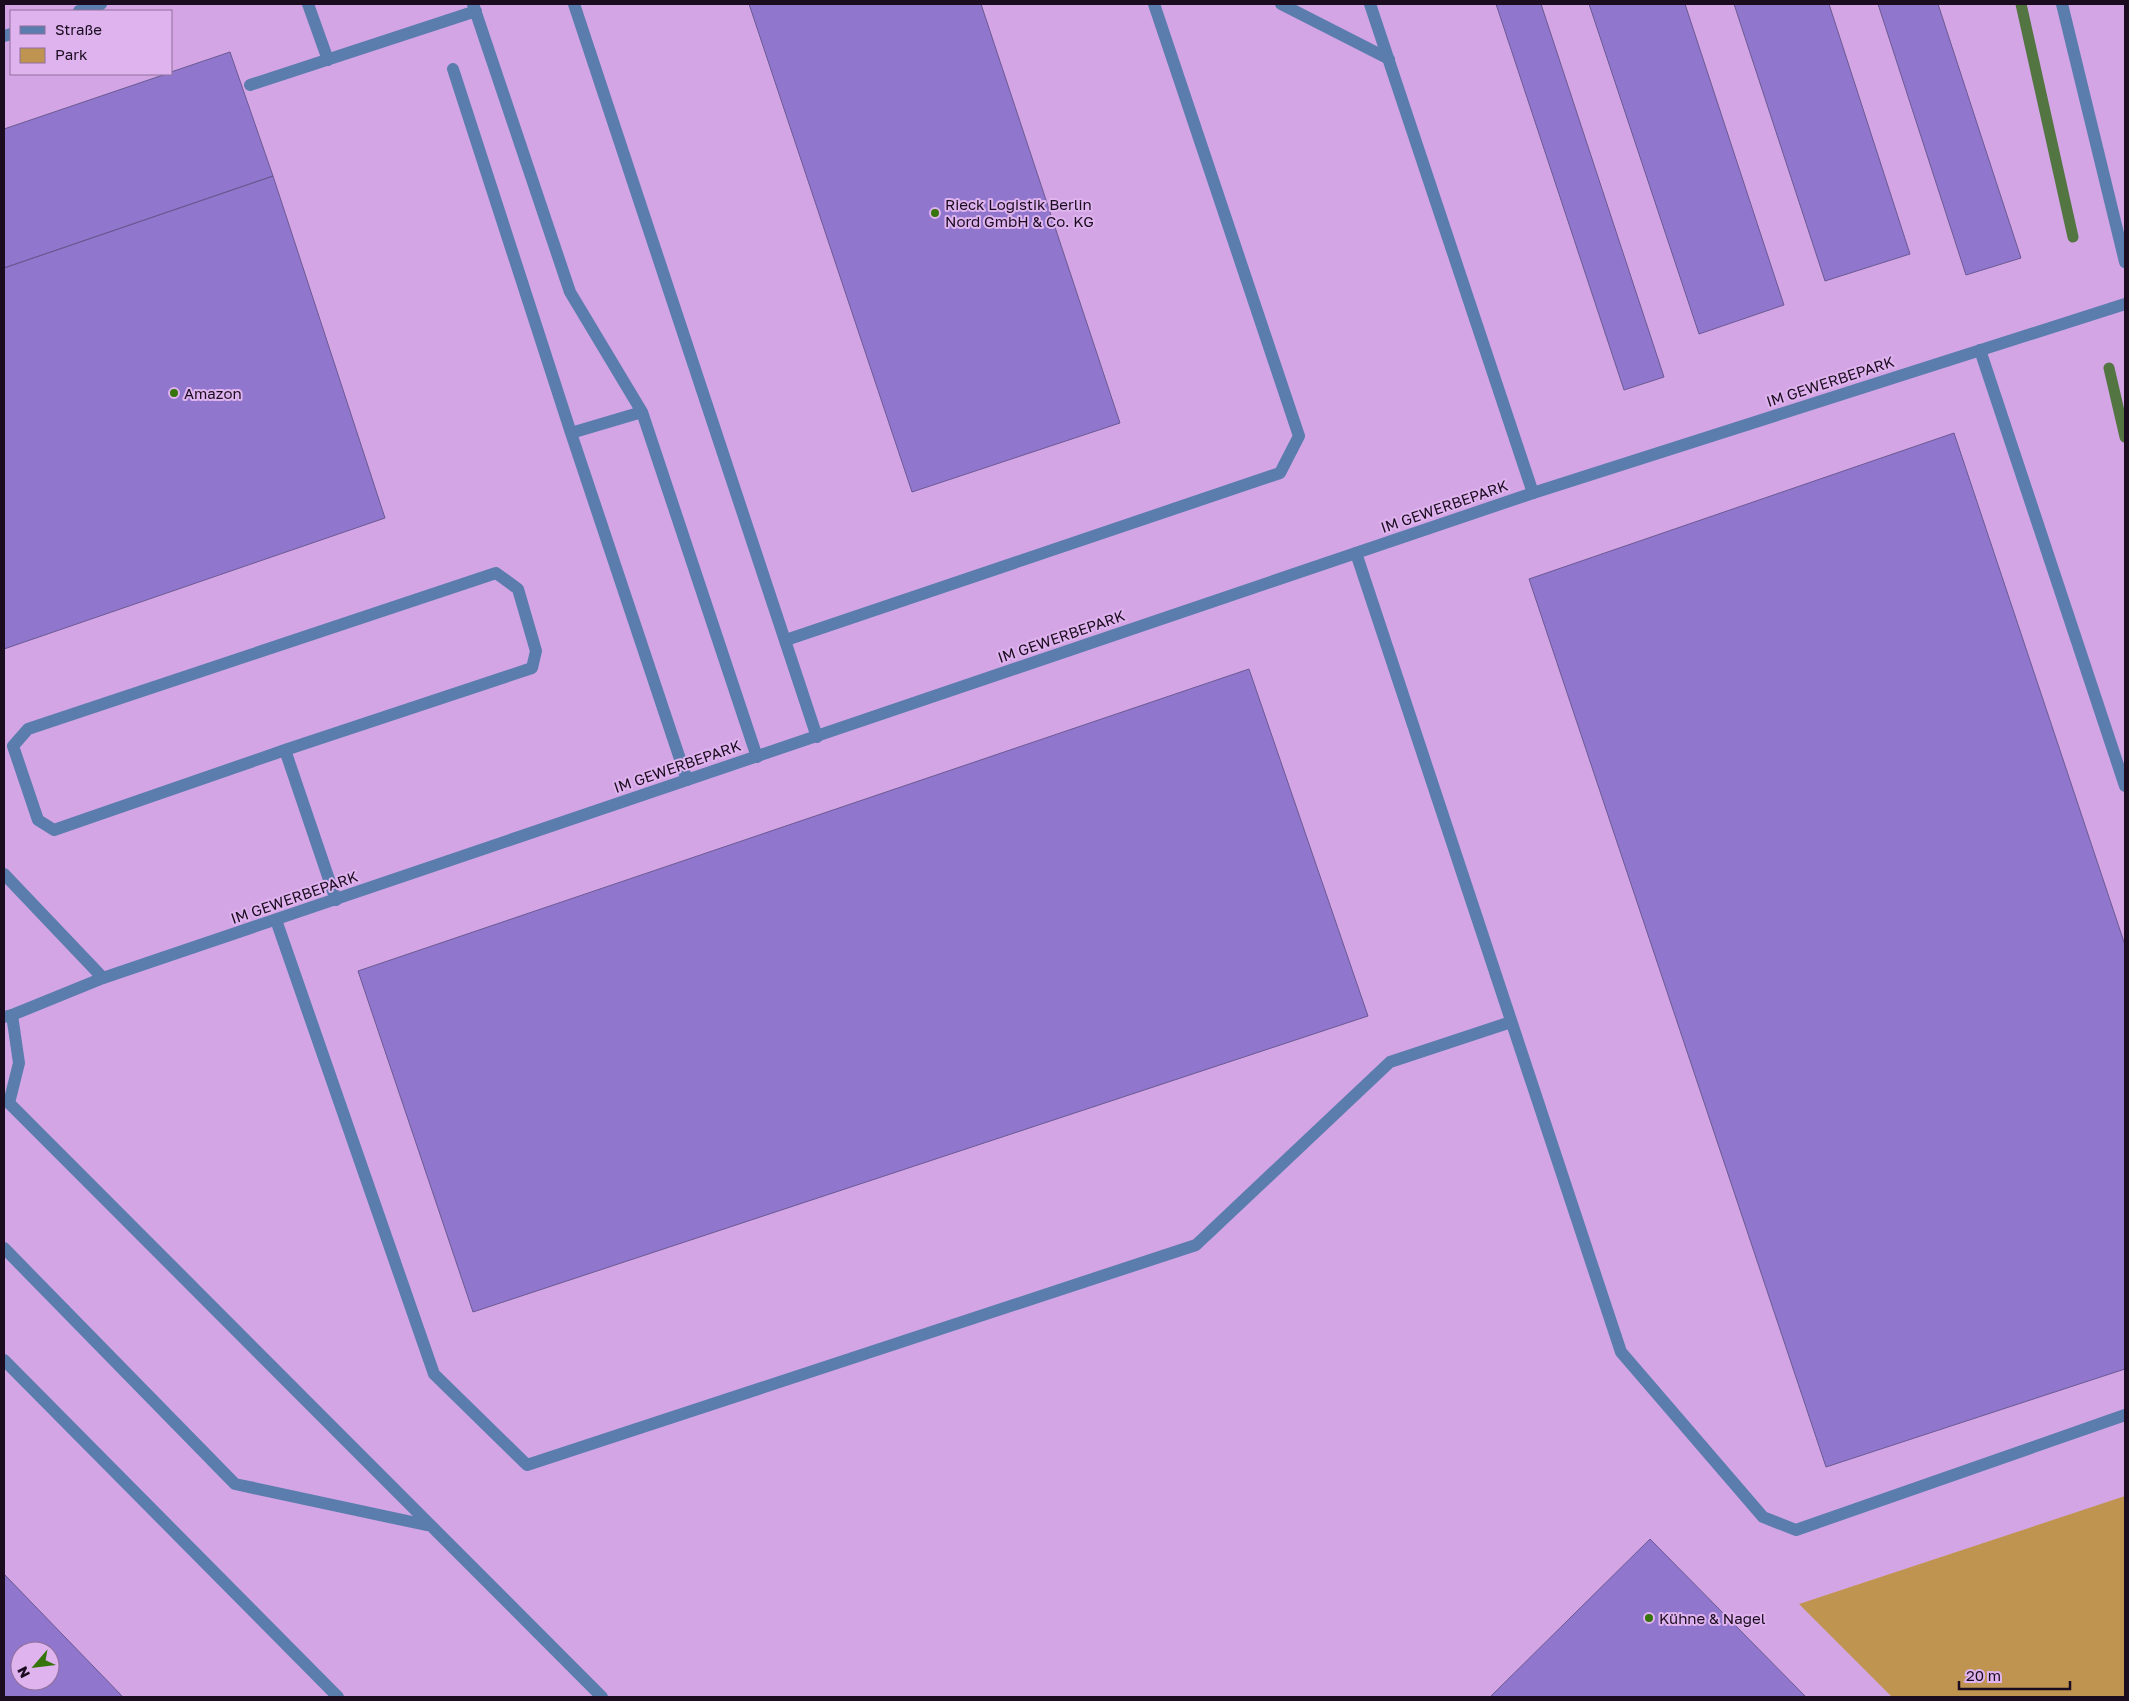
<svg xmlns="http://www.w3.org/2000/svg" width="2129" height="1701" font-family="'Golos Text',sans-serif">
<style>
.built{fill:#d4a5e5;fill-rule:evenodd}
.green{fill:#bf9350}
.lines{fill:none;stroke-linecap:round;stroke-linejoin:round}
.stream{stroke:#527542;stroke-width:11}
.building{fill:#9076cc;stroke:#6b5a94;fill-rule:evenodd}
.lane{stroke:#5a7dad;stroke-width:12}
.street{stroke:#5a7dad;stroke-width:12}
.poi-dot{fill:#36740c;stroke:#deb3ee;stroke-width:2}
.labels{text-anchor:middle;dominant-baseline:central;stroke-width:4;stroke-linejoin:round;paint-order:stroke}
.poi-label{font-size:15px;fill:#1b0c20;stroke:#deb3ee;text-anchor:start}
.street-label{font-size:15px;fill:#1b0c20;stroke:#deb3ee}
</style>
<rect width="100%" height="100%" fill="#deb3ee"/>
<path class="built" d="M4,4H2125V1496L1799,1604L1892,1697H4ZM11,11H171V74H11ZM20,1651H50V1681H20Z"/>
<path class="green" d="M2125,1496V1697H1892L1799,1604Z"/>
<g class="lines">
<path class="stream" d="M2021,4L2073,237
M2109,368L2125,437"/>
</g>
<path class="building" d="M749,4H981L1120,423L912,492Z
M1496,4H1541L1664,377L1624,390Z
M1589,4H1685L1784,305L1699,334Z
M1734,4H1829L1910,254L1825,281Z
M1878,4H1938L2021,258L1966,275Z
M230,52L273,176L4,268V129L166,74H171V72Z
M273,176L385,518L4,649V268Z
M1954,433L2125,945V1369L1826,1467L1529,579Z
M1249,669L1368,1016L473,1312L358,971Z
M1650,1539L1806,1697H1490Z
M4,1574L123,1697H4ZM20,1651H50V1681H20Z"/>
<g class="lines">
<path class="lane" d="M308,4L328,60
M473,4L570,292L642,412L757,757
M574,4L817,737
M1281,4L1389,59
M1370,4L1533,493
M79,11L101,4
M4,36L11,34
M453,69L571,433L687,780
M250,85L476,11
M1980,350L2125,786
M571,433L642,412
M1356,553L1621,1352L1763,1517L1796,1530L2125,1415
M496,573L518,589L536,651L532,668L285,750L54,830L38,820L13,746L28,729Z
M786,640L1280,473L1299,436L1154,4
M285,750L336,900
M4,874L103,978
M276,920L434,1374L527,1465L1196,1245L1390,1062L1511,1022
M4,1017L12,1015L19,1063L9,1103
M4,1101L9,1103L602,1697
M4,1248L235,1484L431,1526
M4,1360L338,1697"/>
<path class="street" d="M2062,4L2125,262
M12,1015L103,978L1533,493L2125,304"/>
</g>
<g class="poi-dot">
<circle cx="935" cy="213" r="5"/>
<circle cx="174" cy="393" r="5"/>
<circle cx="1649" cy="1618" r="5"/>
</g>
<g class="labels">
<g class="poi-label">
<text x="945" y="204">Rieck Logistik Berlin<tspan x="945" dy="17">Nord GmbH &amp; Co. KG</tspan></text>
<text x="184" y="393">Amazon</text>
<text x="1659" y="1618">Kühne &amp; Nagel</text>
</g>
<g class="street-label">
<text transform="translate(1830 381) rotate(-18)">IM GEWERBEPARK</text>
<text transform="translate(1444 506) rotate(-19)">IM GEWERBEPARK</text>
<text transform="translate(1061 636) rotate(-19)">IM GEWERBEPARK</text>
<text transform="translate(677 766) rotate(-19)">IM GEWERBEPARK</text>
<text transform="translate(294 897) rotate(-19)">IM GEWERBEPARK</text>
</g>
</g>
<rect width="2129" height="1701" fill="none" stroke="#1b0c20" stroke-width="10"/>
<rect x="10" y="10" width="162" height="65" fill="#deb3ee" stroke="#90709c"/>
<rect x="20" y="26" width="25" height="8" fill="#5a7dad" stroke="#90709c"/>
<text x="55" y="35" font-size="15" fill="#1b0c20">Straße</text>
<rect x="20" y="48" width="25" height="15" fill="#bf9350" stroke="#90709c"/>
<text x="55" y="60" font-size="15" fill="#1b0c20">Park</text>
<g transform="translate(35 1666) rotate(242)"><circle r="24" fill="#deb3ee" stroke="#90709c"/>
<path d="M0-4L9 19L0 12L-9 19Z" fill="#36740c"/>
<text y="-8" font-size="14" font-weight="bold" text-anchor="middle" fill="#1b0c20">N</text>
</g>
<path d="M1959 1681v8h111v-8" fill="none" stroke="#1b0c20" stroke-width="2.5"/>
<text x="1966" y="1681" font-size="15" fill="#1b0c20" stroke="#deb3ee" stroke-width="4" paint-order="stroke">20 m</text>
</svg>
